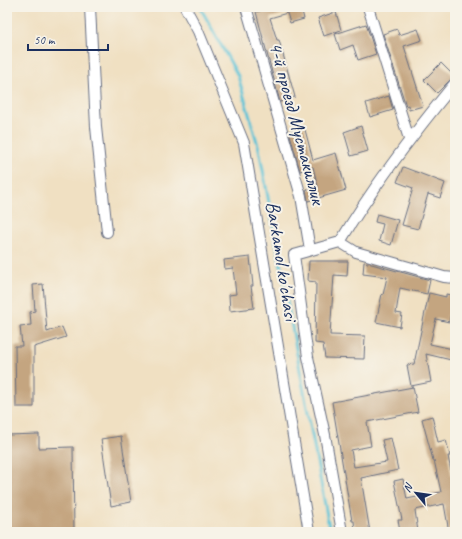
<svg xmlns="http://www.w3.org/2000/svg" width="462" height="539" font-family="Caveat,sans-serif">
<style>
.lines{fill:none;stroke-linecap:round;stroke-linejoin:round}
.stream{stroke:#5bc3d7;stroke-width:3}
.building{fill:#c4a580}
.minor-casing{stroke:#666d81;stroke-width:12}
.minor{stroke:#fff;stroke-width:10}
.labels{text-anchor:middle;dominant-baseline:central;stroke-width:4;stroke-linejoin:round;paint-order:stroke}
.street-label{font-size:20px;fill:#1b2f5e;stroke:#f7f3e8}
</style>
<rect width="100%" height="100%" fill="#f7f3e8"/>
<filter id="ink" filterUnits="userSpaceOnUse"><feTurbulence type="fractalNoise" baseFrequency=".025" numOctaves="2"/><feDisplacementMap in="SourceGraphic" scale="8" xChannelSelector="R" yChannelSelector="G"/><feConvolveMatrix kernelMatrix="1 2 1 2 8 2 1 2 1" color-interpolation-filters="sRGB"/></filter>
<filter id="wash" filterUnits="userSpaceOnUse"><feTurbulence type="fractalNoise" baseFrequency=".012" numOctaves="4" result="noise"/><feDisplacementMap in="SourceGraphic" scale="16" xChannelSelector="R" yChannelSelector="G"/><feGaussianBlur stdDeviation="0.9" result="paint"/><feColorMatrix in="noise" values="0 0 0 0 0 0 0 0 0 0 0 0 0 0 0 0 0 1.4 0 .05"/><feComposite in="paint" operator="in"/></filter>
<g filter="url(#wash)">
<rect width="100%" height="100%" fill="#f0e0c2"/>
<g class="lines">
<path class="stream" d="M200,7L238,76L259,149L330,532"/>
</g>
<g id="blocks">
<path class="building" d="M273,7H301L304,19L290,23L287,13L270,18L277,40H279L295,97L280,102L256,12Z
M336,12L341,30L324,36L318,18Z
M366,24L376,54L358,60L353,45L340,50L335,34Z
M397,29L399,35L418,29L422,40L404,46L423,106L409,110L408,105L406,106L383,34Z
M441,63L454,76L437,93L424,80Z
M389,96L393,110L370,117L366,103Z
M304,126L313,160L336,153L346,190L308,201L306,190L318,187L313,167L300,171L289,131Z
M361,126L368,151L351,156L344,132Z
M403,167L445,183L440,198L428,194L418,229L402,225L413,188L397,182Z
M377,214L398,220L391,245L379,241L383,224L375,222Z
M250,257L253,286H251L254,308L230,311L229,295L236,294L233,268L225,269L224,260Z
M309,261H348L347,276L334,275L330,335L365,336L364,359L325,358L323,344L315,343L316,282L308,281Z
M364,262L430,280L427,294L400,288L396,313L402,314L400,327L376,322L382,294L383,295L387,277L363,274Z
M43,284L47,332L62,327L66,337L34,347V407H16L15,346H22L20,326L31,325L30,312L35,311L33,285Z
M429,293L446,297V294L455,296L449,322L436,319L430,344L453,349L451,360L426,354L431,382L411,386L407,365L414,364Z
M413,387L418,412L367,422L371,446L351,450L354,467L387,462L382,440L391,438L398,470L361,478L370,532H355L354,521H352L332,402Z
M432,416L438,442L446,440L450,456H448L452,477H455V532H449L444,504L415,510L418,532H400L398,520H402L394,481L403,479L407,499L441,492L434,460H433L422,419Z
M39,434V448L73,447L74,532H7V435Z
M121,436L131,502L111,506L101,439Z"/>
</g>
</g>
<g filter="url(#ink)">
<use href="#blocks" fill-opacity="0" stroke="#666d81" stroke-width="1"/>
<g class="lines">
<g class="minor-casing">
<path id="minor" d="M90,7L96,127L107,232
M185,7L198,31L244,143L309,532
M246,7L301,196L310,250
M368,7L409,139
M340,242L356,252L444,277L455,278
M342,532L325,435L308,357L294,255L340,242C374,185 413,134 455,83"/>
</g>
<use href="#minor" class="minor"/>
</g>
</g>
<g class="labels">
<g class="street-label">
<text transform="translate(297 123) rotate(75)">4-й проезд Мустакиллик</text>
<text transform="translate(282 261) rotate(81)">Barkamol ko'chasi</text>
</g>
</g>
<rect width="462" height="539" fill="none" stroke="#f7f3e8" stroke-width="24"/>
<g transform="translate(416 493) rotate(299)" stroke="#f7f3e8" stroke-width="3" paint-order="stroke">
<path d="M0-3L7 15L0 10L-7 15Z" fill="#1b2f5e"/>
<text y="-6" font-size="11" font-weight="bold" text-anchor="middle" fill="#1b2f5e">N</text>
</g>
<path d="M28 44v6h80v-6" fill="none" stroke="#1b2f5e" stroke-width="2"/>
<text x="34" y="44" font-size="12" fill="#1b2f5e" stroke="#f7f3e8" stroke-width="3" paint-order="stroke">50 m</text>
</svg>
